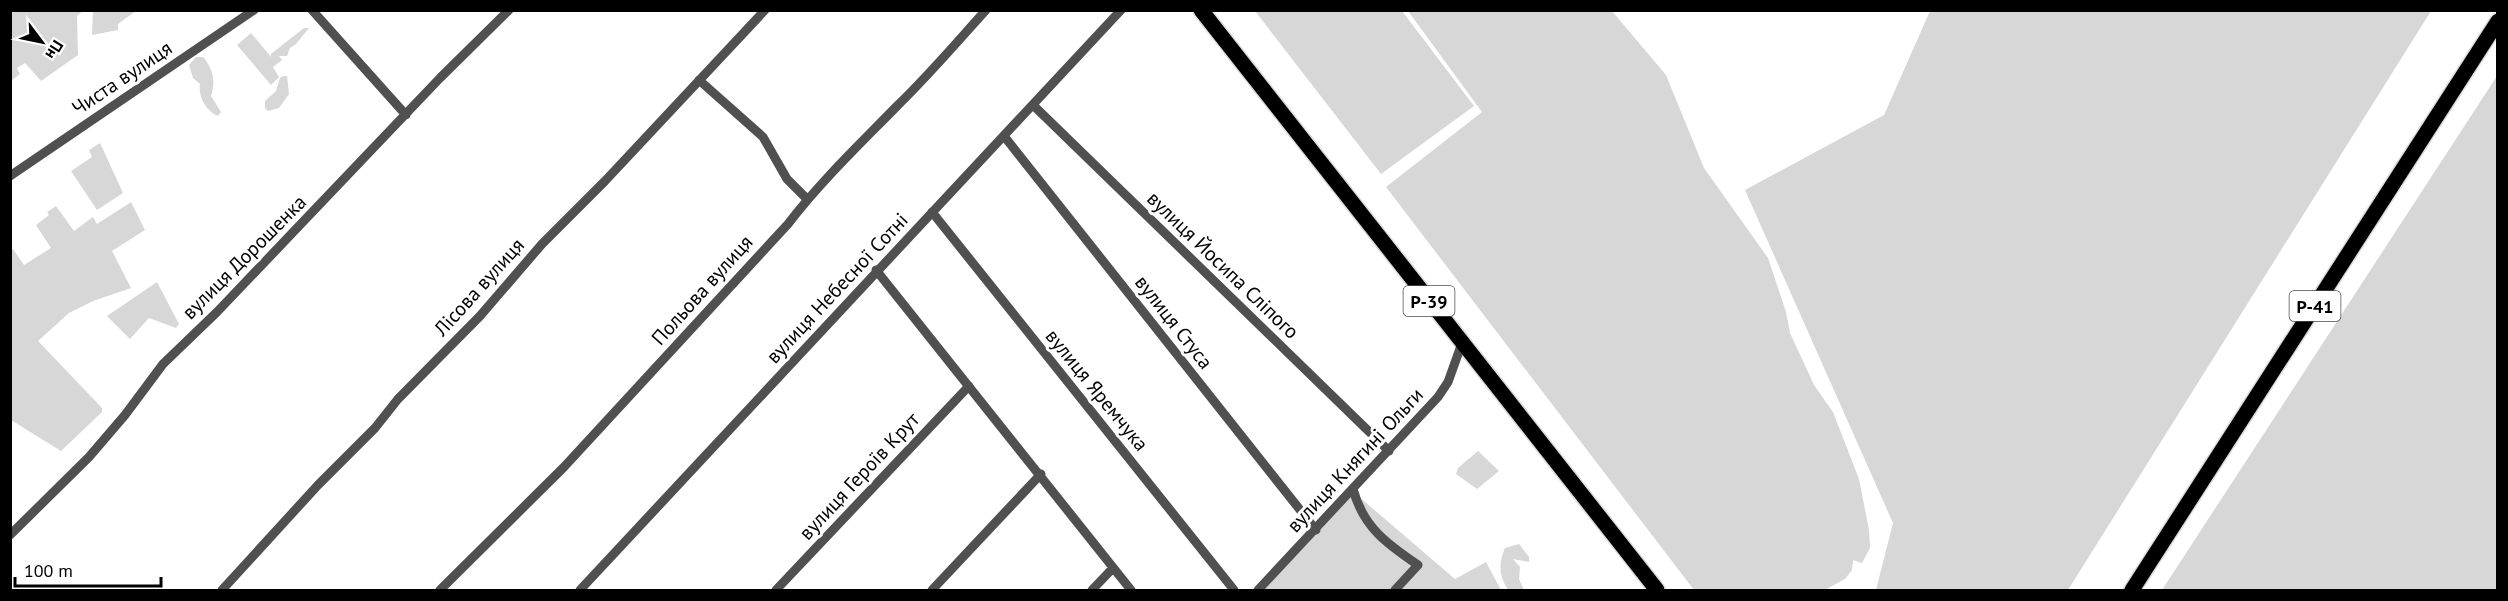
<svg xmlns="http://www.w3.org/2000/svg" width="2508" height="601" font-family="'PT Sans',sans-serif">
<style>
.green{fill:#d7d7d7}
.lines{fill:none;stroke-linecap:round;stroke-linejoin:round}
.primary-casing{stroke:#dbdbdb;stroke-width:18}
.minor{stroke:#505050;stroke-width:9}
.primary{stroke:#000;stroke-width:15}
.labels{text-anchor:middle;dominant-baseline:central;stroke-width:6;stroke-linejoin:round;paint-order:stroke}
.shield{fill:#fff;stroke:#4c4c4c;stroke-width:1.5}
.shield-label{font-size:18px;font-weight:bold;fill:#000}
.street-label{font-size:20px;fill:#000;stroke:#fff}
</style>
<rect width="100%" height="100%" fill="#fff"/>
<path class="green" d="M11,10L83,11L77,16L78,55L41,81L25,63L17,68L20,74L11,81Z
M93,11V10L136,11L118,24V30L92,35Z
M1255,11H1402L1474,106L1381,174Z
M1408,11H1612L1666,75L1704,168L1768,258L1786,312L1790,333L1814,385L1833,412L1859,479L1869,530L1870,548L1862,563L1853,560L1852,570L1845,579L1825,590H1694L1386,187L1482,112Z
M1930,11H2431L2068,590H1876L1893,523L1745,190L1884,115Z
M304,28H309L296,44L290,48L287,56H279L282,60L273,67L279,77L271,85L237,45L251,33L271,57V54Z
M196,57H203C213,68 216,82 211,96L221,112L218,116C206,111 198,97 200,84L193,78L189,65Z
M283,76H287L289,94L279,108L268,111L265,108V101L276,91L280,78Z
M2497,76V590H2162Z
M100,143L123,193L97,210L71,171L92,157L89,150Z
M131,202L145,230L112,251L131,288L93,301L69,313L38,341L102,408V412L61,451L11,420V251L13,249L24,265L51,248L36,225L49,215L47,212L56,206L74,231L93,217L97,224Z
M157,282L179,324L176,328L149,318L130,339L107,316Z
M1478,451L1499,471L1477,489L1456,474L1458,468Z
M1357,495L1455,579L1486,562L1501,590H1264L1348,498Z
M1519,544L1529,557V562L1513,559L1520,567L1519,579L1524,590H1508C1499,576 1498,564 1505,548Z"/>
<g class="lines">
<g class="primary-casing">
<path id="primary" d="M1201,10L1657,590
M2132,590L2498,21"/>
</g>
<path class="minor" d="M312,10L406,115
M699,80L763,137L787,179L807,199
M1033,105L1389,451
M1004,136L1316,530
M10,176L254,10
M932,212L1234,590
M876,270L1131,590
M1353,489C1363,527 1387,544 1418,565L1395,590
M10,535L89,457L125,415L163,364L217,312L440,78L509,10
M222,590L318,485L375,428L398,399L480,316L542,244L605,181L765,10
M440,590L564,467L788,224C821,181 860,144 898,105C929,75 957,42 986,10
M580,590L1121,10
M776,590L969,386
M932,590L1041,474
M1092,590L1113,568
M1258,590L1438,397L1448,382L1462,343"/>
<use href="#primary" class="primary"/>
</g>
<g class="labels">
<g class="shield">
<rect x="1403.5" y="286" width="51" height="30" rx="4.5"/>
<rect x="2289.5" y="291" width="51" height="30" rx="4.5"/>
</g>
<g class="shield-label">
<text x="1429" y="301">Р-39</text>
<text x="2315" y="306">Р-41</text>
</g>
<g class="street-label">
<text transform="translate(122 78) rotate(-34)">Чиста вулиця</text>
<text transform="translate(244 257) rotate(-45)">вулиця Дорошенка</text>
<text transform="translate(1223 265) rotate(44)">вулиця Йосипа Сліпого</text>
<text transform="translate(479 287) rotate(-48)">Лісова вулиця</text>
<text transform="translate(837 288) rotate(-47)">вулиця Небесної Сотні</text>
<text transform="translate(702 290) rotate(-48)">Польова вулиця</text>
<text transform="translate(1174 322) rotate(52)">вулиця Стуса</text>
<text transform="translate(1097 390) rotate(51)">вулиця Яремчука</text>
<text transform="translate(1355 460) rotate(-47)">вулиця Княгині Ольги</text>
<text transform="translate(859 476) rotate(-47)">вулиця Героїв Крут</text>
</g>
</g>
<rect width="2508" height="601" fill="none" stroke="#000000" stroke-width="24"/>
<g transform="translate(42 42) rotate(122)" stroke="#ffffff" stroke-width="4.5" paint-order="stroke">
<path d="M0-4.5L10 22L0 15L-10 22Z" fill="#000000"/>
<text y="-9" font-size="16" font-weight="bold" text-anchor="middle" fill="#000000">Пн</text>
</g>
<path d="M15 577v9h146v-9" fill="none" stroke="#000000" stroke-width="3"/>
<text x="24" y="577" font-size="18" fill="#000000" stroke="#ffffff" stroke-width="4.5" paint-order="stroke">100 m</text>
</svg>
